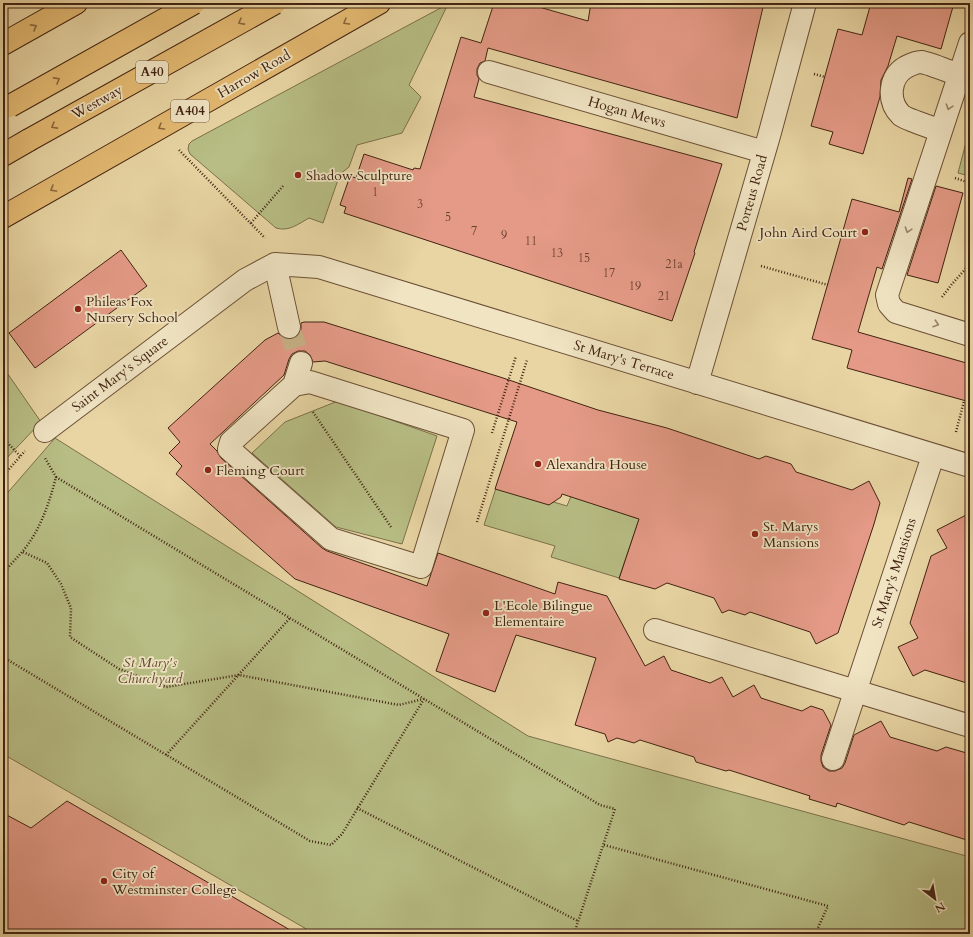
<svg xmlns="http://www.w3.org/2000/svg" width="973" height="937" font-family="Cardo,serif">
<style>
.green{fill:#b7bd84;stroke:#7c704b}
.building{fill:#e49a86;stroke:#422312}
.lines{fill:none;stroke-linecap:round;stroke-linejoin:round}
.minor-tunnel{stroke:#c7b186;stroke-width:22;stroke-dasharray:22 11;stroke-linecap:butt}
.minor-casing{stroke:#6c5036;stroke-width:24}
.major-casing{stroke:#422312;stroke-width:24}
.highway-casing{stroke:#422312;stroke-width:24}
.path{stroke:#422312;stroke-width:2.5;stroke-dasharray:1 2;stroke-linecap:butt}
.minor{stroke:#f0e4c3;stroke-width:22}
.major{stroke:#e4ba72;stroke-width:22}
.highway{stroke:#e4ba72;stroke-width:22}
.highway-bridge-casing{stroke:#422312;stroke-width:24;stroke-linecap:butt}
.highway-bridge{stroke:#e4ba72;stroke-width:22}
.oneway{stroke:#8b673d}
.oneway2{stroke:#99846a}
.poi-dot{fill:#8f2418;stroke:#f0e4c3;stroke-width:1.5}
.labels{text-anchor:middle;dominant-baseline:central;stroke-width:3.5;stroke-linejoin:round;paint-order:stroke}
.number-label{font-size:12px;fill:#6a412f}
.shield{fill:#f0e4c3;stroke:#765d47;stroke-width:1}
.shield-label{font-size:13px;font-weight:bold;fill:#422312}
.street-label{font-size:14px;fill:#422312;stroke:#f0e4c3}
.poi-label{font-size:14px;fill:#422312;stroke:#f0e4c3;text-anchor:start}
.park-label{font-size:14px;font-style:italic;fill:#5f4a2e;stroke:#f0e4c3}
</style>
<rect width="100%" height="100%" fill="#e8d5a3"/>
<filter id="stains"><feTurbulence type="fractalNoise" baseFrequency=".005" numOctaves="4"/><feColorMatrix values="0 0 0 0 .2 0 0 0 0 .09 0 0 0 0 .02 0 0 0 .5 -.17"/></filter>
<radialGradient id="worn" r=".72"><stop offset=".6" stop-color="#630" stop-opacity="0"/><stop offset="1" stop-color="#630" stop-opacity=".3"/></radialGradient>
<path class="green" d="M448,4L409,85L421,97L402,133L357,145L349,167L340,174L323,223L309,218C298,224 289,232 276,228L190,154L188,149L189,144L192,141Z
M970,127V176L958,173Z
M3,367L41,422L3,462Z
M338,401L437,436L402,544L336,527L252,453L285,422Z
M55,438L528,736L970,857V924L961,934H315L3,754V498Z
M497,485L567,506L571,496L639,519L619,578L551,557L555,546L484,525Z"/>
<path class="building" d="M494,3H525L588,21L591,3H764L737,118L488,48L485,61L480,63L477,69V75L479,79L474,97L722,164L694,252L695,253L672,321L344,213L346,207L340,205L350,176L356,178L364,154L413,170L414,168L420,169L461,37L481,43Z
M871,3H954L941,49L897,36L888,66L881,80L880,97L863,154L829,144L833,132L811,126L838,29L862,35Z
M908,178L912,179L882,269L877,267L858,332L970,364V402L847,368L852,350L812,339L852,199L899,212Z
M936,186L963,193L938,283L907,275Z
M121,250L147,286L35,368L9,333Z
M304,322H324L500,377L598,410L667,428L759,459L766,456L791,464L796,472L852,490L869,481L880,503L874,524L838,633L816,644L810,632L750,612L745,615L729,610L722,613L714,598L667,583L655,589L619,579L639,519L562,494L561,497L549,505L495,489L517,422L325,361L313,362L310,355L305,351H298L292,354L289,359L284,375L210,444L217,451L221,458L322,548L327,551L427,586L438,553L555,594L558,582L607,596L645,666L664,656L671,670L710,683L722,677L733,697L754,685L761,698L802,711L811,706L823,710L831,725L821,755V761L823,767L829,771H835L842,768L845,763L854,735L881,721L890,737L937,751L946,747L970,754V841L909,822L904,825L837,803L836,807L809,799L810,796L729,770L726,771L696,762L694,757L640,740L634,743L617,738L608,742L605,734L575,725L596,658L516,635L495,692L436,671L449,634L295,579L176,474L182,466L169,453L180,442L168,428L265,340L278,333L285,339H292L298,336L301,330V323Z
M970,513V684L925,670L913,676L898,647L918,638L910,623L931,556L947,548L937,530Z
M67,801L297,934H3V813L31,828Z"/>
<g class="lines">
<path class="minor-tunnel" d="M289,327L301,363"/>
<g class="minor-casing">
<path id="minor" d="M970,43L887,295L889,304L896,312L970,335
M489,72L764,152
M941,131C932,127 907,120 901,115C887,101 889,77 906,67C910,65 916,62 921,62C929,63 950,72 959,75
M275,264L319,267L970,466
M275,264L289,327
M310,382L463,430L421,567L331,539L229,449L231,442L294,385Z
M697,383L769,136L805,3
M294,385L301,363
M45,431L245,280L275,264
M655,630L970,726
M833,759L933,456"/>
</g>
<g class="major-casing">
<path id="major" d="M3,44L76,3
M3,217L379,3"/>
</g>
<g class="highway-casing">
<path id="highway" d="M3,155L29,140"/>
</g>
<path class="path" d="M814,74L825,77
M179,150L265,238
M955,178L970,183
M251,223L283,186
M761,266L828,285
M942,297L952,284L970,264
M313,412L391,527
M956,432L964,401
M492,433L516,356
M3,438L20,456
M3,476L25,451
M56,477L600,805L615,809L574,934
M477,522L527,360
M23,552L47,563L61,584L71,608L70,637L119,669L166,687L239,675L399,705L423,699
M3,573C9,566 16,559 22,552C40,531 49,504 56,477L45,458
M3,657L310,841L331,845L342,834L424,699
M166,755L290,618
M357,808L578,921
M604,845L828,906L815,934"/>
<use href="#minor" class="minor"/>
<use href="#major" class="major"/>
<use href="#highway" class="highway"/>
<g class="highway-bridge-casing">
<path id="highway-bridge" d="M10,106L194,3
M29,140L275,3"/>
</g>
<use href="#highway-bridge" class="highway-bridge"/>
</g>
<defs><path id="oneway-chevron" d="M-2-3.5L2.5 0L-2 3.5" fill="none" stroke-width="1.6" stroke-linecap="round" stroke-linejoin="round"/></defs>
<g class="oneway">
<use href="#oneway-chevron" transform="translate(241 22) rotate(151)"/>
<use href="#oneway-chevron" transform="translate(346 22) rotate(150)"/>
<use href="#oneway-chevron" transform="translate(34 27) rotate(-29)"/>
<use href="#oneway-chevron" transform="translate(57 80) rotate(-29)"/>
<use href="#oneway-chevron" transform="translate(54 126) rotate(151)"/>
<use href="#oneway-chevron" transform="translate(161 127) rotate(150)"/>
<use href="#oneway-chevron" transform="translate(53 189) rotate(150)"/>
</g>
<g class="oneway2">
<use href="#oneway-chevron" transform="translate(949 107) rotate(108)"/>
<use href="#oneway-chevron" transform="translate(908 230) rotate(108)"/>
<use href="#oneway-chevron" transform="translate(936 324) rotate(18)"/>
</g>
<g class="poi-dot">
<circle cx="298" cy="175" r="4"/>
<circle cx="865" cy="232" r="4"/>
<circle cx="78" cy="309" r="4"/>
<circle cx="538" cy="464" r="4"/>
<circle cx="208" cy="470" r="4"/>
<circle cx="755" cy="534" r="4"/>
<circle cx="486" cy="613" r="4"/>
<circle cx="104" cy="881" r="4"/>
</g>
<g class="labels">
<g class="number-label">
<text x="375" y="192">1</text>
<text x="420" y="204">3</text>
<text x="448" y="217">5</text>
<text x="474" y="231">7</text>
<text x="504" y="235">9</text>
<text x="531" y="241">11</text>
<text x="557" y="253">13</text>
<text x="584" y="258">15</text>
<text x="674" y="264">21a</text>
<text x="609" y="273">17</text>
<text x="635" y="286">19</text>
<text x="664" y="296">21</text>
</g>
<g class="shield">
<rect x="136" y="61" width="32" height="22" rx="3"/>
<rect x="171" y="100" width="38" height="22" rx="3"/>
</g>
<g class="shield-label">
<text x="152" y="72">A40</text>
<text x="190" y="111">A404</text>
</g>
<g class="street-label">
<text transform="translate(254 74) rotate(-30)">Harrow Road</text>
<text transform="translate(97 102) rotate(-29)">Westway</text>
<text transform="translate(627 112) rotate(16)">Hogan Mews</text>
<text transform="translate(752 193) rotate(-74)">Porteus Road</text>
<text transform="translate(624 360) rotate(17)">St Mary's Terrace</text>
<text transform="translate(120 374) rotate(-37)">Saint Mary's Square</text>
<text transform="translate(894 573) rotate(-72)">St Mary's Mansions</text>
</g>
<g class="poi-label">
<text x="306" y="175">Shadow Sculpture</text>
<text x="857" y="232" text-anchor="end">John Aird Court</text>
<text x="86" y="301">Phileas Fox<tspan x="86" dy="16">Nursery School</tspan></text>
<text x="546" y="464">Alexandra House</text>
<text x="216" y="470">Fleming Court</text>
<text x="763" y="526">St. Marys<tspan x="763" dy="16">Mansions</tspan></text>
<text x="494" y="605">L'Ecole Bilingue<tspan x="494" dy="16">Elementaire</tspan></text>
<text x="112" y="873">City of<tspan x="112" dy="16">Westminster College</tspan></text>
</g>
<g class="park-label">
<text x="150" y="662">St Mary's<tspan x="150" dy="16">Churchyard</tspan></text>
</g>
</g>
<rect width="973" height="937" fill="none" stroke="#e8d5a3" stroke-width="16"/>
<rect x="4" y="4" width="965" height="929" fill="none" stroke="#422312" stroke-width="2"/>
<rect x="8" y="8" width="957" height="921" fill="none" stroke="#422312"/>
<g transform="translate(935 899) rotate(149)" stroke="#f0e4c3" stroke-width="3" paint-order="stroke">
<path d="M0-3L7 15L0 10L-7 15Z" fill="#422312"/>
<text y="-6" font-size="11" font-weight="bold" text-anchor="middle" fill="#422312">N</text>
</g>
<rect width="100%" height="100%" filter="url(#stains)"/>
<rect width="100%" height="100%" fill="url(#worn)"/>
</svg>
